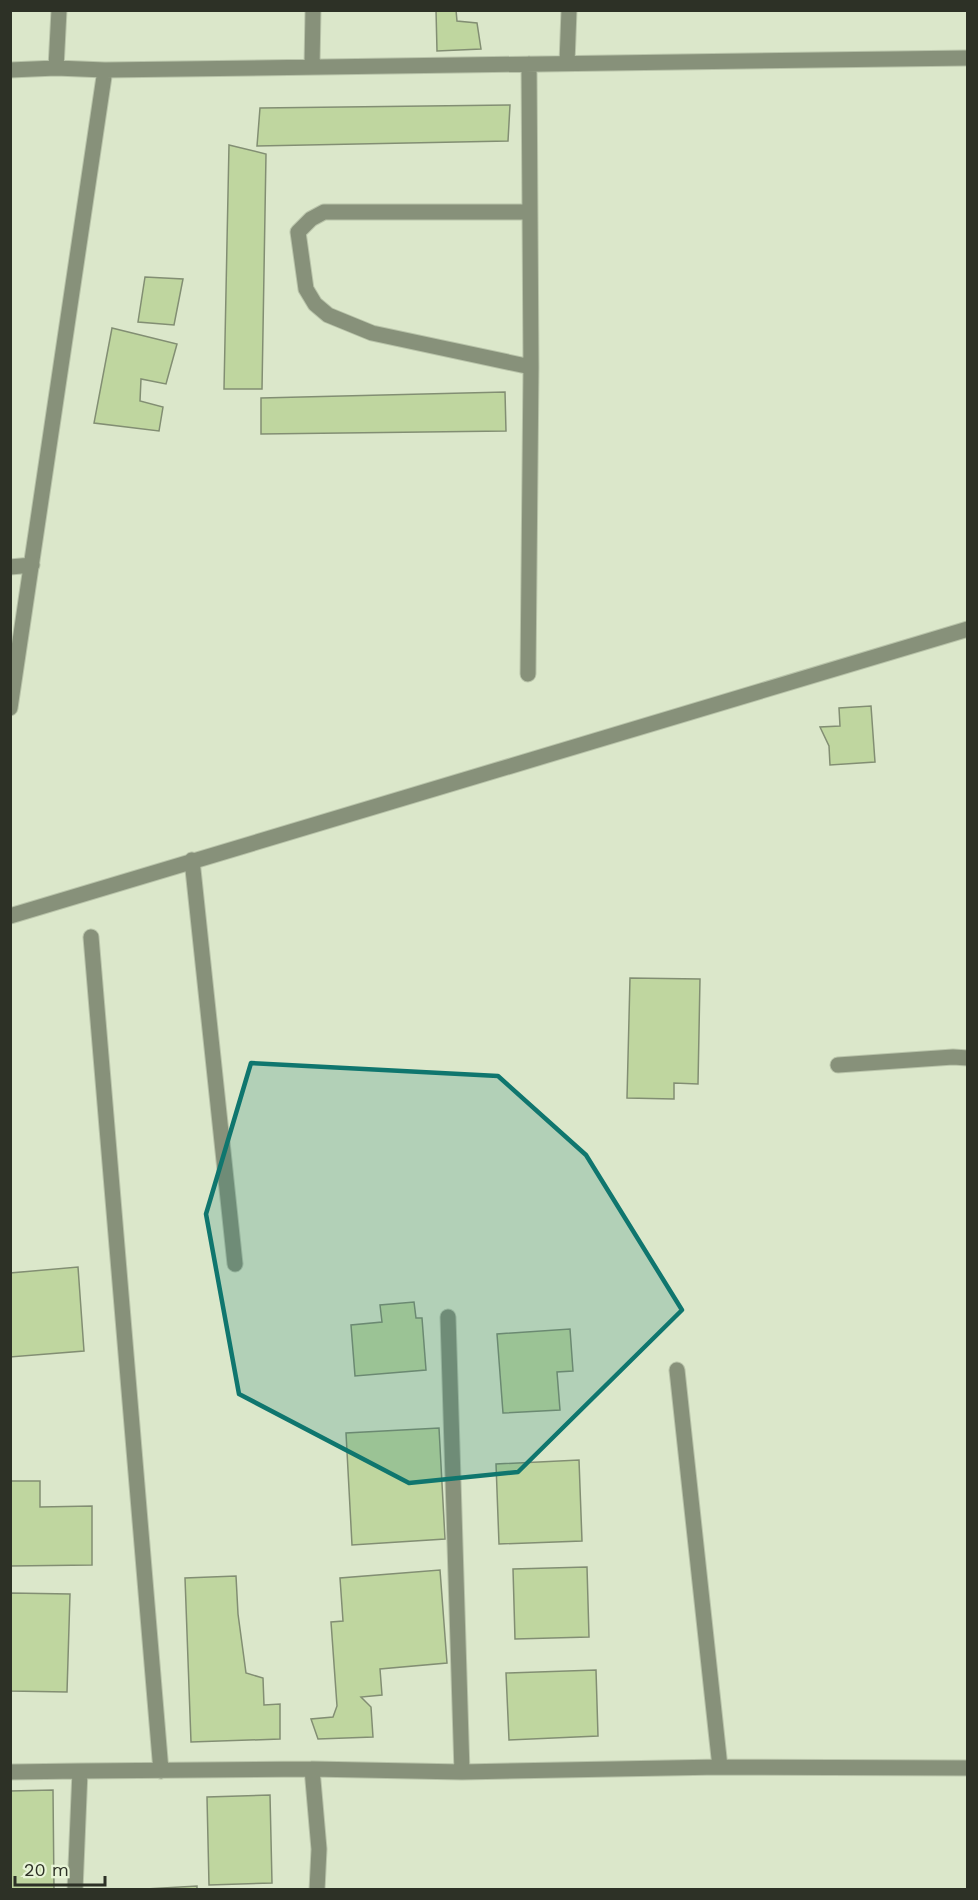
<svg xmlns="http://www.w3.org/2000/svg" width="978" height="1900" font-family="'Work Sans',sans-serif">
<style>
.building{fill:#bfd69f;stroke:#828e73;stroke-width:1.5}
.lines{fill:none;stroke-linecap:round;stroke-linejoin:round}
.minor-casing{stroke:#b8c3a9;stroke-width:17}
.minor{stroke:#87917a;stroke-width:15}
.marked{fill:#0f766e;fill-opacity:0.2;stroke:#0f766e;stroke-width:4.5;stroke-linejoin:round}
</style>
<rect width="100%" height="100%" fill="#dbe7ca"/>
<path class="building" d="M436,10H456L457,21L477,23L481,49L437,51Z
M510,105L508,141L257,146L260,108Z
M229,145L266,154L262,389H224Z
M145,277L183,279L174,325L138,322Z
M112,328L177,344L166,384L141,379L140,401L163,407L159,431L94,423Z
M505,392L506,431L261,434V398Z
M871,706L875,762L830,765L829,746L820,727L840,726L839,708Z
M630,978L700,979L698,1084L674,1083V1099L627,1098Z
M78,1267L84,1351L10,1357V1273Z
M414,1302L416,1318H422L426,1370L355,1376L351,1325L382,1322L380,1305Z
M570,1329L573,1371L557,1372L560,1410L503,1413L497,1334Z
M439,1428L445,1539L352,1545L346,1433Z
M579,1460L582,1541L499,1544L496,1464Z
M10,1481H40V1507L92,1506V1565L10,1566Z
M587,1567L589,1637L515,1639L513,1569Z
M440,1570L447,1663L380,1669L382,1695L361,1697L371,1707L373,1737L318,1739L311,1719L333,1717L337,1706L331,1622L343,1621L340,1578Z
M236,1576L238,1614L246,1673L263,1678L264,1705L280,1704V1739L191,1742L185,1578Z
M10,1593L70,1594L67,1692L10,1691Z
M596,1670L598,1736L509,1740L506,1673Z
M53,1790L54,1890H10V1791Z
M270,1795L272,1883L209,1885L207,1797Z
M197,1886V1890H128Z"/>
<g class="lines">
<g class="minor-casing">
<path id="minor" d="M567,63L569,10
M312,66L313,10
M56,68L59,10
M10,70L56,68L105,70L968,58
M530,212H324L311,219L298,232L306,289L315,304L328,315L372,333L531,367
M10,567L32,565
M528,674L531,367L529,64
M10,708L105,70
M192,860L235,1264
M10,916L968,629
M91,937L161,1771
M838,1065L953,1057L968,1058
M448,1317L462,1772
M677,1370L720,1767
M312,1769L319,1849L317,1890
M10,1772L80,1771
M75,1890L80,1771L312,1769L462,1772L720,1767L968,1768"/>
</g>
<use href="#minor" class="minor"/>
</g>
<path class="marked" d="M251,1063L498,1076L586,1155L682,1310L518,1472L409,1483L239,1394L206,1214Z"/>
<rect width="978" height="1900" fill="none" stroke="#2d3126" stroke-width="24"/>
<path d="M15 1876v9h90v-9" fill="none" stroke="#2d3126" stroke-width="3"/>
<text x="24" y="1876" font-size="18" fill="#2d3126" stroke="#e8f5d7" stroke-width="4.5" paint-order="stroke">20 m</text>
</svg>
